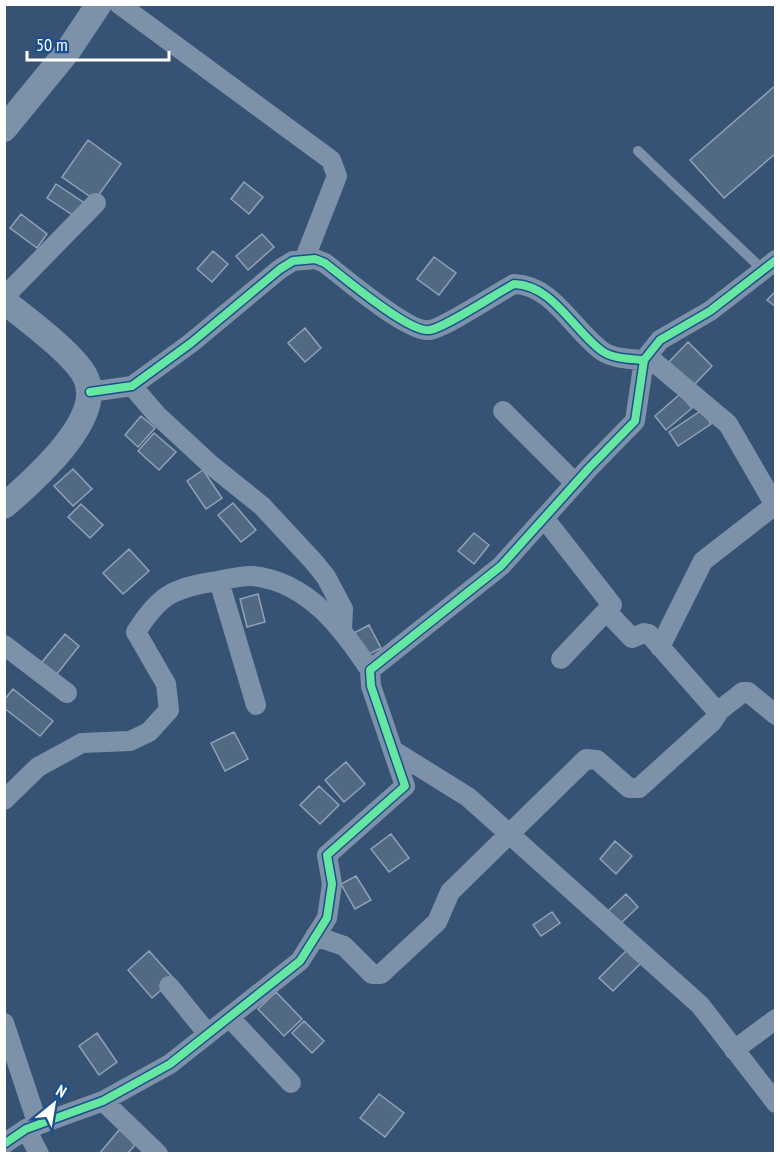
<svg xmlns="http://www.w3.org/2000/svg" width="780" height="1158" font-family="'PT Sans Narrow',sans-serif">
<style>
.building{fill:#526984;stroke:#92a2b6;stroke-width:1.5}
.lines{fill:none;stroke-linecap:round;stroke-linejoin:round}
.service{stroke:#7d92a8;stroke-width:10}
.minor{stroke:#7d92a8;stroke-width:20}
.tertiary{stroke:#7d92a8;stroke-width:26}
.cycleway-casing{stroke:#1b4f8f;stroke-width:11}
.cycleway{stroke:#66e7a1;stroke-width:8}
</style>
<rect width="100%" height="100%" fill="#365274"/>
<path class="building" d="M776,85V153L724,198L690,160Z
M88,140L121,164L95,200L62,177Z
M244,182L263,197L249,214L231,199Z
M56,184L86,204L77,218L47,198Z
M21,214L47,234L37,248L10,228Z
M262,234L274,247L248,270L236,256Z
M213,251L228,264L212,282L197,269Z
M434,257L456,273L439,295L417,279Z
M776,291V307L767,300Z
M305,328L321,348L305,362L288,343Z
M688,342L712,366L694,385L669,362Z
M680,394L692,408L666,430L655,416Z
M702,410L711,424L678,446L669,432Z
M141,416L155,428L138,447L125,435Z
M154,433L176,452L159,470L138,451Z
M73,469L92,489L73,506L54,486Z
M203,470L222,498L206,509L187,481Z
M233,503L256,530L241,542L218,515Z
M81,504L103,525L90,538L68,517Z
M474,533L489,545L474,564L458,551Z
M129,549L149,571L123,594L103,573Z
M258,594L265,622L247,627L240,599Z
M369,625L381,648L364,657L352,634Z
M65,634L79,646L53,679L38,667Z
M13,689L53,721L40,736L4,708V700Z
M234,732L248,759L225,771L211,743Z
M346,762L365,784L344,802L325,780Z
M319,786L339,805L320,824L300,805Z
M391,834L409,858L389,872L371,849Z
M615,841L632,856L616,874L600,859Z
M356,876L371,900L355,909L341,884Z
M626,894L638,907L620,924L608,911Z
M552,912L560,923L541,936L533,925Z
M628,949L641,963L613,991L599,978Z
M149,951L174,979L152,998L128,970Z
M276,992L302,1019L284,1036L258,1009Z
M304,1021L324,1041L312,1053L292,1033Z
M97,1033L117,1062L99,1075L79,1046Z
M379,1094L404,1113L385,1137L360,1118Z
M120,1129L135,1145L127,1154H99Z"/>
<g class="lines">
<path class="service" d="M638,151L763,270"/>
<path class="minor" d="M119,4L331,160L337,176L305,258
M4,297L96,203
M647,356L728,424L776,507
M132,386L157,415L211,465L262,506L314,562L326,577L343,609L342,629
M90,392L132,386L191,343L280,269L293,261L315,259L325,263C343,277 409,333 429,330C443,329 497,293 514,284C553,285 573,330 602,351C614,359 630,359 644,360
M503,411L575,483
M544,518L612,605L561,659
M219,581L256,705
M607,612L632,638L644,633L649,634L715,709L720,710L743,692H748L776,715
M4,645L67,693
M660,647L703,561L775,505
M394,751L468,797L700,1005L776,1103
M4,800L38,767L82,743L130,741L149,732L169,710L166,684L136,632C158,597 172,588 212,582C225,580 240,575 253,576C308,582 342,628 370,670
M315,936L344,946L372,974H381L437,922L450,892L586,759L597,760L629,788H639L712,722L720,710
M169,986L208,1034
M229,1017L291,1083
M4,1023L38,1125
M734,1050L776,1019
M103,1101L158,1154
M26,1129L39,1154
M4,1144L26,1129L103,1101L170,1064L300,961L327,918L332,884L327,855L405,786L371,686L370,670L501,566L589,468L635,421L644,360L660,340L710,311L776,260"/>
<path class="tertiary" d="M4,129L67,52L99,4
M4,301C26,319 73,353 85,376C107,417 32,482 4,506"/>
<g class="cycleway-casing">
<path id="cycleway" d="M90,392L132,386L191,343L280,269L293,261L315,259L325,263C343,277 409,333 429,330C443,329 497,293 514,284C553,285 573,330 602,351C614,359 630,359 644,360
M4,1144L26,1129L103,1101L170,1064L300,961L327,918L332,884L327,855L405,786L371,686L370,670L501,566L589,468L635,421L644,360L660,340L710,311L776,260"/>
</g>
<use href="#cycleway" class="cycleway"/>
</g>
<rect width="780" height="1158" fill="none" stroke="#ffffff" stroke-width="12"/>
<g transform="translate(54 1104) rotate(30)" stroke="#1b4f8f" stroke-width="4.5" paint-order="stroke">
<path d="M0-4.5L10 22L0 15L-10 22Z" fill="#ffffff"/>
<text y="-9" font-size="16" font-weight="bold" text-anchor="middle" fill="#ffffff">N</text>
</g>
<path d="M27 51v9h142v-9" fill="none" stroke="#ffffff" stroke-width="3"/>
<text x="36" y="51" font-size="18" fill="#ffffff" stroke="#1b4f8f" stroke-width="4.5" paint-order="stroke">50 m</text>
</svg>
